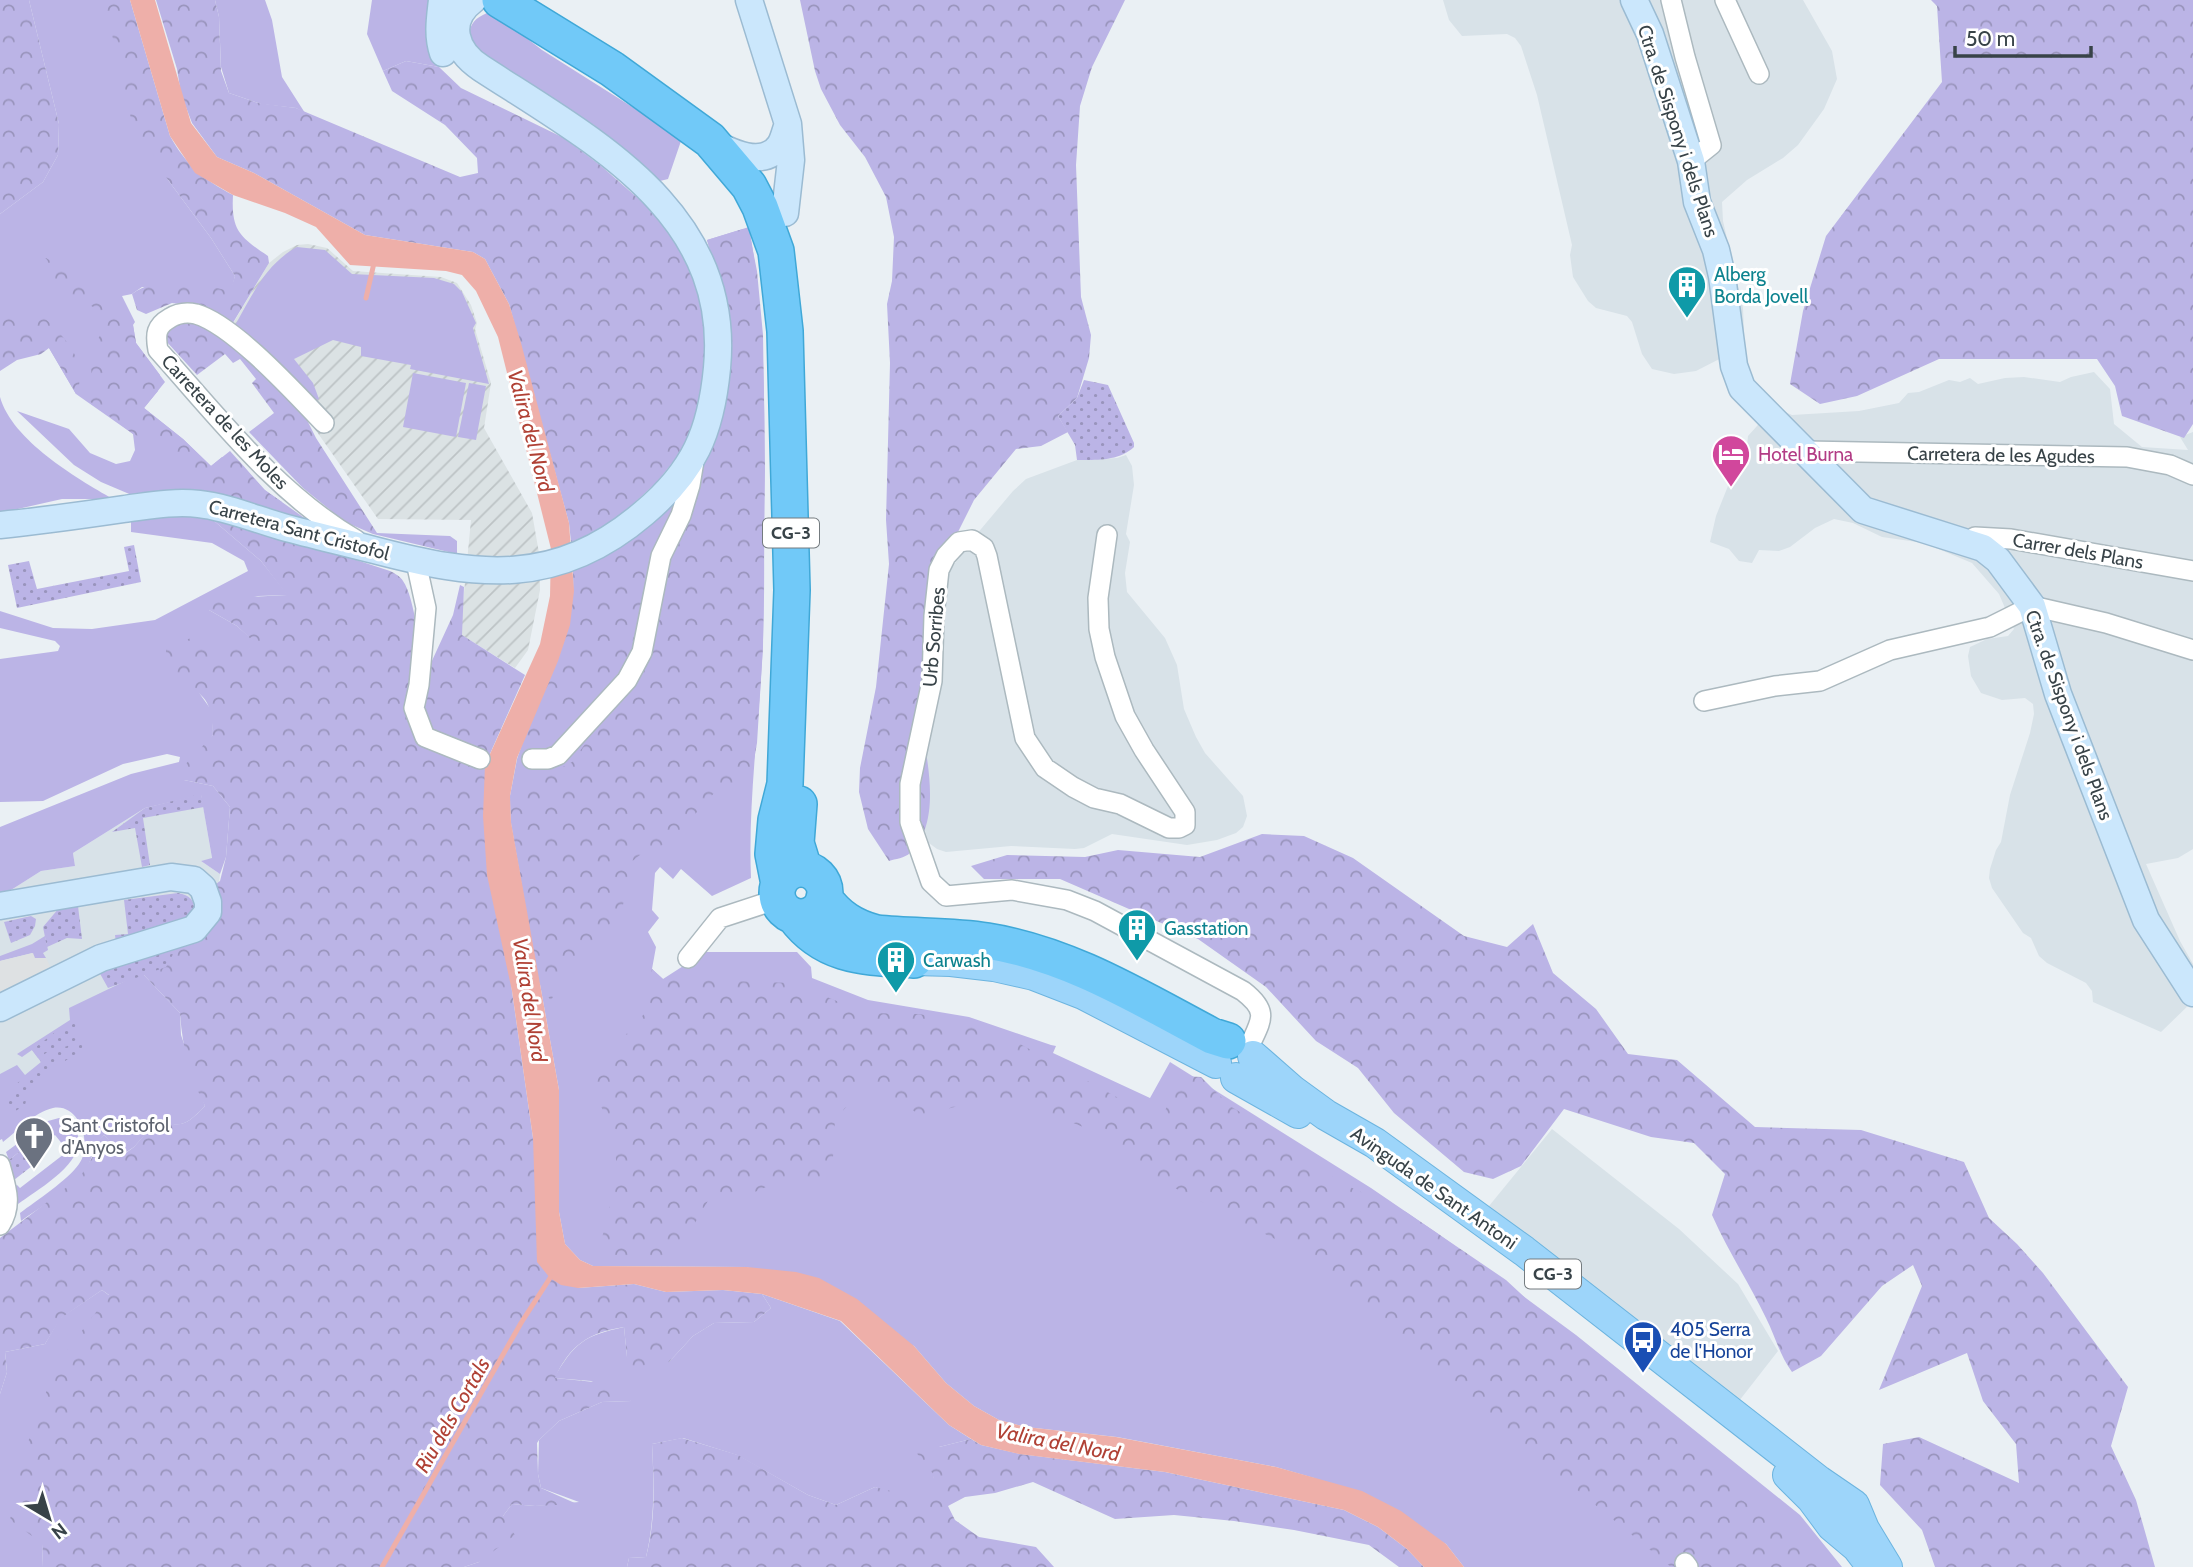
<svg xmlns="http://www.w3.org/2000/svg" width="2193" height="1567" font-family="Cabin,sans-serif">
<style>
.residential{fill:#d8e2e8}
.industrial{fill:url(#industrial-furrows)}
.grass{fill:#bbb4e6}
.forest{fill:url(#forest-crowns)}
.park{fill:url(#park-dots)}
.parking{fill:#dee1e3}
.water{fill:#eeafa9}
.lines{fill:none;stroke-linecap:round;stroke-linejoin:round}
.stream{stroke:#eeafa9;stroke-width:5}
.street-casing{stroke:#acb9bf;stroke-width:22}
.secondary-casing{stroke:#9bbbd2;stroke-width:29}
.primary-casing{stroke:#6cb4df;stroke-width:32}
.highway-casing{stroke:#40a8d7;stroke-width:38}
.street{stroke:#fff;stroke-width:19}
.secondary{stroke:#cbe7fc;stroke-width:26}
.primary{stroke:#9dd5fa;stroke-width:30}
.highway{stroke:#71c9f8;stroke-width:35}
.labels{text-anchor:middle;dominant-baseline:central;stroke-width:6;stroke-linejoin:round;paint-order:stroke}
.shield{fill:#fff;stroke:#747b7f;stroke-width:2}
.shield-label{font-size:18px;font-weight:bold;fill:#384348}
.street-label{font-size:19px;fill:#384348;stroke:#fff}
.culture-label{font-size:19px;fill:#0d838f;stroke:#fff;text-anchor:start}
.hotel-label{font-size:19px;fill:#b23c85;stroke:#fff;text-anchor:start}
.worship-label{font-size:19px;fill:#5b616d;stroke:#fff;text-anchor:start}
.transit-label{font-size:19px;fill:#164399;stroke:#fff;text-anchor:start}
.water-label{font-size:21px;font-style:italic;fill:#b04135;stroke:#fff}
</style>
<defs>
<pattern id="industrial-furrows" width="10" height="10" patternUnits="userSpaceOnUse" patternTransform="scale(1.75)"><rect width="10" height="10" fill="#dbe2e4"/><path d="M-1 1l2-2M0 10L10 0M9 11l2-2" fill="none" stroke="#bdc3c5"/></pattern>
<pattern id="forest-crowns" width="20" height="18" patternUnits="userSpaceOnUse" patternTransform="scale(1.75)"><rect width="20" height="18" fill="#bbb4e6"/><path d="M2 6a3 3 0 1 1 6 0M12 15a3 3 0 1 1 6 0" fill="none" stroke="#9994bc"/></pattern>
<pattern id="park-dots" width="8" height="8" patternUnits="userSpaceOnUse" patternTransform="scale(1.75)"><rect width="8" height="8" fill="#bbb4e6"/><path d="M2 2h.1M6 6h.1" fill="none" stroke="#9994bc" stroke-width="1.8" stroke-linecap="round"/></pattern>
</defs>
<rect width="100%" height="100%" fill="#eaf0f4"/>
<path class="residential" d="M1443,0H1803L1832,51L1837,79L1824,109L1798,145L1783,158L1747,180L1722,202L1723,221L1743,308L1744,331L1742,341L1737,350L1696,371L1674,374L1652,369L1642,354L1632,322L1627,316L1596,308L1588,301L1573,277L1570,255L1572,245L1537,95L1521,46L1515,38L1507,34L1462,36L1449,20Z
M2094,372L2110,389L2114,424L2142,447L2188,450L2180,437L2193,432V849L2178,858L2146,864L2180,941L2193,964V1001L2161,1032L2093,1002L2092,991L2086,983L2047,963L2039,956L2031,938L2023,933L1992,888L1989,878L1990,869L1996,850L2001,842L2010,795L2030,733L2034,714L2033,704L2025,698L2002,700L1981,693L1971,676L1968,656L1970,647L1987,639L2008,636L2014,629L1999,594L1972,563L1924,543L1882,537L1853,523L1834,519L1815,528L1790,547L1779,551L1759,550L1752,563L1739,561L1729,549L1710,542L1716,516L1732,476L1741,465L1745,469L1748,436L1774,407L1792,415L1859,411L1899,403L1908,393L1919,392L1949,380L1960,382L1970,378L1978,384L2005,378L2024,377L2060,382L2071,377Z
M1126,455L1132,466L1134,485L1126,534L1130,542L1125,573L1127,592L1165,638L1177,665L1184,709L1196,737L1205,753L1243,796L1247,816L1243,827L1236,833L1217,840L1187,845L1112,834L1084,848L1075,849L1011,846L946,852L937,849L929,843L920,815L939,625L947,574L976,535L1013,491L1026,479L1077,460L1117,458Z
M201,794L212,859L201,861L220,874L217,901L75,1023L0,1140V897L41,871L75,866L73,853L145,808Z
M1552,1129L1679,1229L1738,1284L1778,1351L1739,1401L1489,1206Z"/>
<path class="industrial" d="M308,244L327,248L353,271L441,277L457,283L471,305L477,323L475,329L491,383L484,428L532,513L539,553L540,590L528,650L515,668L460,634L471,520L378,519L303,412L222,342L269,263L283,252L297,245Z"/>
<path class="grass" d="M29,0H103L168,180L211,238L235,276L231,292L204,286L142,287L132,294L122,296L135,322L133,325L136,343L165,382L144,408L183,439L211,466L230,451L265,490L320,529L134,496L101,482L74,465L17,411L69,429L90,453L116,464L130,461L135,450L133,434L76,394L49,348L0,329V214L43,182L58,155L59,124Z
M215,0H265L272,20L282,77L305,113L296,108L261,104L229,93L221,67L219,17Z
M372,0H430L431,47L439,67L406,61L383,71L367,34Z
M487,13L502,19L542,50L664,127L681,141L668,179L660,181L594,125L545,97L481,57L468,36C471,23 475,18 487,13Z
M749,227C766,320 765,413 764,507C764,558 765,610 762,661C758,733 748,806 751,878L712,896L681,869L673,879L660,867L655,873L652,910L659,918L648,932L656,947L652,969L663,979L705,952H797L811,967L812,978L868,1000L969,1017L1051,1045L1056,1046L1053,1053L1150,1098L1170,1062L1371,1188L1437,1233L1576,1335L1800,1515L1842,1567H1464L1446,1544L1314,1478L1276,1467L1117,1437L1026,1427L999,1420L974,1406L946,1383L914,1346L747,1267L593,1266L580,1260L565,1244L559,1212V1090L511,822L510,796L517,759L574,591L573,571L633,537L700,466L717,273L707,240Z
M297,247L325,250L352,274L434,278L454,284L462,292L476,323L473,328L489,384L410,369L411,365L361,356V347L333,340L294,359L313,383L319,399L315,401L281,364L233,329C251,298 264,265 297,247Z
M413,373L466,383L456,437L403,427Z
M469,383L486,386L476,440L458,437Z
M0,397C12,440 76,478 113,499H62L0,513Z
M188,514L213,520L261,561L288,595L258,596L209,610L237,626L255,642L248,651L197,690L212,711L213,735L184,780L213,786L230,807L226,857L220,874L201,861L212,858L201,795L145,808L73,853L75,866L41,871L0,897V827L131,774L179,762L180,757L167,754L123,764L43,801L0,802V659L58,651L60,646L55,641L0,628V611L53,628L92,629L155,620L248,571L244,561L212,543L131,532V519Z
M45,936L48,950L43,953L46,958H34L32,953L0,961V956L32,944Z
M142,973L180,1013L181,1035L205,1106C188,1123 182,1130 158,1120L134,1147L122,1155L104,1135C92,1147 92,1165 80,1178C63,1194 40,1207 21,1221L20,1213C36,1201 68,1180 79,1164C93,1145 80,1103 53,1108C34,1112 18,1131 3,1142L2,1139L0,1140V1074L17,1065L25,1075L41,1062L32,1050L22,1057L17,1054L70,1020L69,1008Z
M59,1118C69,1121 75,1125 78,1136C85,1163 37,1190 18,1204L14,1187L17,1185L20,1188L68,1151L55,1135L47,1140L44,1127L38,1137L9,1160L6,1152L48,1121Z
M102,1290L110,1296L43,1544L42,1567H0V1394L7,1372L5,1352L45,1344L60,1318Z
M762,1294L840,1321L949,1425L971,1439L939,1447L929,1505L875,1487L836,1505L808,1495L737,1455L683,1438L652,1444C654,1482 655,1520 646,1557L629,1558L627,1567H464L479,1562L503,1516L512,1504L535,1506L579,1502L541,1488L538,1474L539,1440L559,1421L602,1402L631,1401L591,1381L554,1378C575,1342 584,1336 624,1327L627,1357L669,1362L693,1336L714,1323L754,1322L771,1308Z"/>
<path class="forest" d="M0,0H29L59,124L58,155L43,182L0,214Z
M102,0H130L170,136C186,165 204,180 233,195C231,231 240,237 268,256L269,263L231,326L193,306L172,303L146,314L137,310L132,294C161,273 198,284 230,291L235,276L211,238L168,180L132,123L111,30Z
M156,0H215L219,17L221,71L229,93L258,103L296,108L460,177L478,173L477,158L445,125L392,91L383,71L406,61L439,67L461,88L564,138L600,165L657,215L693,271L705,325L706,374L698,416L680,453L657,482L619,517L593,535L571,542L569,523L509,304L485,259L473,252L365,235L254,173L217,157L192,123L181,94L177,69Z
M800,0H1125L1092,67L1080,106L1076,165L1081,297L1091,335L1089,358L1077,398L1058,416L1068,432L1041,446L1016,449L974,500L939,570L926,752C931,783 936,829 910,853C905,858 895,859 889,861L868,829L859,792L860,768L876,687L889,564L886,520L890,363L887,304L892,281L894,237L886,197L865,157L840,125L821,89L815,71Z
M1931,0H2193V424L2184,438L2122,416L2115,386L2097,359H1939L1857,396L1820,404L1790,384L1803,311L1826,236L1942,82L1937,6Z
M743,229L751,241L757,271L763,335L765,469L763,647L757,743L752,771L737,784L715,792L669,843L645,851L630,863L622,911L563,975L551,1001L538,981L511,822L510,796L572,762L626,688L622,659L555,737L540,750L522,744C545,687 577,634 573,571L633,537L657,541L678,537L694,495L717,273L707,240Z
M46,258L118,303L133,325L136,343L160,375L158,391L144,408L183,439L211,466L222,457L239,461L263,489L282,502L272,514L229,501L179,453L133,434L84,397L93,388L90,357L100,335L97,309L51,285L37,270Z
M0,303L16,312H39C61,335 91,359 76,394L49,348L41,354L17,360L0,371Z
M186,319L198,323L224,338L259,368L303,412L316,438L377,533L450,536L457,541V554L373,534L345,522L303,488L249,432L274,413L252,383L256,379L240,359L233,363L225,354L197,375L166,341L165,330Z
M213,520L286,537L390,571C394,573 401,577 403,581C415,598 420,653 425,676L453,615L460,585L464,587L462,635L525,675L485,765L512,991L533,1138L578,1288L634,1284L666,1292L723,1290L762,1294L771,1308L754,1322L714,1323L693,1336L669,1362L633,1367L627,1357L624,1327C588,1333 570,1345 555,1378L624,1385L631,1401L602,1402L559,1421L539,1440L537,1443L538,1474L541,1488L577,1504L535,1506L512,1504L503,1516L515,1535L479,1562L464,1567H42L43,1544L10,1520L20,1464L56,1365L109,1295L102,1290L61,1318L45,1344L5,1352L7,1372L0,1394V1238L80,1177L93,1156L95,1144L104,1135L123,1155L134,1147L158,1119C182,1130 188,1123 205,1106C190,1077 182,1046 180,1013L142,973L178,945L211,888L220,881L226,857L230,807L213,786L184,780L181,769L213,735C211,694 203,692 166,680V647L191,638L248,650L254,642L237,626L209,610L211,599L287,595L261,561Z
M1262,834L1304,836L1353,858L1464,936L1507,947L1533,924L1553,973L1596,1009L1628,1054L1677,1060L1755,1127L1861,1130L1964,1162L1989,1218L2017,1244L2043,1273L2128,1387L2111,1446L2136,1500L2155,1567H1935L1922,1530L1880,1485L1883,1444L1919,1437L2019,1483L2016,1444L1983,1401L1967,1353L1879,1390L1922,1286L1913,1265L1882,1286L1821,1356L1792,1372C1780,1356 1775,1336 1766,1318C1749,1283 1728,1251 1712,1215L1725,1174L1694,1143L1651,1137L1564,1109L1521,1166L1493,1179L1464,1172L1394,1113L1358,1068L1316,1041L1266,987L1198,939L1060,879H984L971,866L1007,855L1085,857L1118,850L1200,857Z
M652,969L663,979L794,983L865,1013L919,1014L970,1024L1011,1039L1133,1106L1161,1118L1183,1076L1201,1077L1230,1106L1273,1132L1341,1183L1406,1212L1506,1280L1663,1426L1714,1457L1739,1498L1816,1552L1825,1567H1671L1515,1439L1462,1390L1399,1343L1326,1265L1153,1177L1115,1140L1029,1105H962L921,1116L890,1094L868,1084L835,1119L832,1177L813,1186L779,1177L766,1187L732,1202L712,1194L676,1255C650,1259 624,1260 599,1250L618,1174L613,1138L594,1087L600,1064L644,1014Z
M682,1438L738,1455L808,1495L836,1505L875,1487L927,1500L934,1475L911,1446L939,1447L971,1439L981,1445L1020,1454L1165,1472L1344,1510L1378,1527L1407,1549L1424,1567H1399L1369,1545L1294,1530L1234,1521L1174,1515L1115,1519L1033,1482L995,1493L965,1497L948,1506L955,1520L979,1537L1036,1547L1054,1567H627L629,1558L646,1557C656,1519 654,1482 652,1444Z"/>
<path class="park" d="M1084,380L1108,385L1134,443V447C1119,461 1097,460 1077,460L1075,445L1058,416L1077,398Z
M134,545L141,582L17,608L8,565L29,561L37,589L129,571L124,547Z
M201,794L204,807L143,818L150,865L142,867L135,828L112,832L145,808Z
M178,893C194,896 196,904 193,919L116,943L115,935L128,934L124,900Z
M78,906L82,939L67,938L47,947L43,927L59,908Z
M31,916L36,919L35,926L30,935L11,943L4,922Z
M178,945L166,967L108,988L98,970Z
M75,1023L80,1039L56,1047L38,1058L32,1050L54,1033Z
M81,1041L83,1049C63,1063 30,1081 25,1105L6,1117L5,1114L14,1086L41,1063L40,1060L59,1049Z
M29,1144L41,1159L14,1180L11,1176L9,1160Z"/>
<path class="parking" d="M33,953L35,958H46L53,972L0,1000V961Z"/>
<path class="water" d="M130,0H155L191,123L217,157L254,173L365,235L473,252L485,259L509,304L521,343L569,523L574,591L570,625L558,661L517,758L510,796L511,822L559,1090V1212L565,1244L580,1260L593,1266L747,1267L796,1272L819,1278L857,1299L914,1346L946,1383L974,1406L999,1420L1026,1427L1116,1437L1276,1467L1362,1491L1401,1511L1446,1544L1464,1567H1424L1407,1549L1378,1527L1344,1510L1165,1472L1019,1454L981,1445L949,1425L841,1321L762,1294L723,1290L666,1292L634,1284L578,1288L561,1285L550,1278L537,1262L533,1138L512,991L487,875L483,816L485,765L540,644L550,596L551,549L498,337L476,291L462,275L446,271L350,265L316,227L285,213L233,195L195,173L170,136Z"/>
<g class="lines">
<path class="stream" d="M366,298L374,263
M382,1567L521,1323L550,1278"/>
<g class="street-casing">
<path id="street" d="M1671,0L1685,57L1711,145L1691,161
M1725,0L1759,74
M324,423C296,394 234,325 196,314C187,312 178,313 170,318C156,326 155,334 158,350C219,418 276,493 356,540
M1806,451L2127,457L2170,465L2193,475
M1107,535L1098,598L1099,629L1105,657L1125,716L1144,750L1185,812V825L1179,828H1169L1120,804L1094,798L1073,787L1045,768L1025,738L987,556L984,548L972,540L959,542L946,556L939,570L934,616L932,681L910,784V822L931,882L946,896L1012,890L1067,900L1095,911L1243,991C1270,1012 1261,1020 1249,1047
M1968,542L1975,537L2011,539L2193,571
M416,562L426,608L419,685L414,708L425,737L480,759
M1704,701L1775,686L1820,681L1890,650L1990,627L2032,606L2106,623L2193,650
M532,759H548L558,755L627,680L642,652L661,556L681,515L690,485L694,461
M688,958L720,918L778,899
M0,1165C6,1187 13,1205 0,1225
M1685,1563L1688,1567"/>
</g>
<g class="secondary-casing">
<path id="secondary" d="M442,0C440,18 437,35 443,53
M749,0L788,124L791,160L785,213
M1634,0L1650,34L1691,161L1697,202L1716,250L1722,276L1734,366L1742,388L1863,510L1983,548L1998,560L2032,606L2058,694L2146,920L2193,993
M714,143C732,153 765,168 780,145C784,139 785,131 788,124
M0,525C41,521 83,515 124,509C148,506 174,501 199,504C227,507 255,519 283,527C313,535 343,542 374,550C477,577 556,588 644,513C694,471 711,432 717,368C732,212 593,141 481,68C455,51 445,21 473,0
M0,906L171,877L194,880L203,888L208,902V912L194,929L101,958L0,1008"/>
</g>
<g class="primary-casing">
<path id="primary" d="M914,960L951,961L994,966L1034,975L1083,994L1216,1063
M1253,1056L1293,1091L1326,1115L1375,1143L1524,1251L1819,1481L1854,1505L1864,1529L1887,1567
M1236,1078L1298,1113
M1788,1475L1812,1499L1832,1526L1857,1547L1870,1564"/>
</g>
<g class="highway-casing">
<path id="highway" d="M500,0L612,69L710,140L749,186L760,207L776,251L785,331L792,590L785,784L776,820L773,854L779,884
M799,804L796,843L804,869
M777 893a24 24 0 1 1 48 0a24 24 0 1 1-48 0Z
M824,898C838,917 853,927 876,933C913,937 951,935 987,941C1069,954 1140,998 1212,1036L1228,1041
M794,916C825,958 866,957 914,960"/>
</g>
<use href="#street" class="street"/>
<use href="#secondary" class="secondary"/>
<use href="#primary" class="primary"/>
<use href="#highway" class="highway"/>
</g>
<defs>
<g id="building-pin" transform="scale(2.0125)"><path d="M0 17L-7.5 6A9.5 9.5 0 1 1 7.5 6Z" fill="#0f9aa8" stroke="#fff"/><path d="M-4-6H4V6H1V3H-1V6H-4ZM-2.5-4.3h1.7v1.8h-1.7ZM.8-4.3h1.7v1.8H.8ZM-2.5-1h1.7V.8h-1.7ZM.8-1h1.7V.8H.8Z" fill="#fff"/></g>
<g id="hotel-pin" transform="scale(2.0125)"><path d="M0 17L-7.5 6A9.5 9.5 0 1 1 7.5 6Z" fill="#d1479c" stroke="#fff"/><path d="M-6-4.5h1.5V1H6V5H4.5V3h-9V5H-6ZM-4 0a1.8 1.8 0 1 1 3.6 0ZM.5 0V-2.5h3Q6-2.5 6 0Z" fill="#fff"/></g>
<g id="church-pin" transform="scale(2.0125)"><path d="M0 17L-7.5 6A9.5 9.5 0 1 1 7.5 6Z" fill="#6b7280" stroke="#fff"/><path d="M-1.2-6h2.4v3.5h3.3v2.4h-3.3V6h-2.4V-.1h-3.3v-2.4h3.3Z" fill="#fff"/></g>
<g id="bus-pin" transform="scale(2.0125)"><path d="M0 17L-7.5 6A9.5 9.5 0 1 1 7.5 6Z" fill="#1a4fb4" stroke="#fff"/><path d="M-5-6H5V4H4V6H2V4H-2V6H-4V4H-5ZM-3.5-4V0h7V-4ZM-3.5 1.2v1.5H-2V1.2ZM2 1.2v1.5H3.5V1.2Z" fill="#fff"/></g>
</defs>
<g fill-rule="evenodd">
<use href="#building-pin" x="1687" y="285"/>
<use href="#hotel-pin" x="1731" y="454"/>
<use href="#building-pin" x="1137" y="928"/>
<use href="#building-pin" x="896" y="960"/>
<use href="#church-pin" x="34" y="1136"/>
<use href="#bus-pin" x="1643" y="1340"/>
</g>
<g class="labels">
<g class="shield">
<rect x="763" y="518.5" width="56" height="29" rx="5"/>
<rect x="1525" y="1259.5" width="56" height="29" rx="5"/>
</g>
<g class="shield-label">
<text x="791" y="533">CG-3</text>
<text x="1553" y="1274">CG-3</text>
</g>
<g class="street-label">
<text transform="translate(1678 131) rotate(72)">Ctra. de Sispony i dels Plans</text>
<text transform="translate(225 422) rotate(47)">Carretera de les Moles</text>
<text transform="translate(2001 455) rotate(1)">Carretera de les Agudes</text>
<text transform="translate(299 530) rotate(15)">Carretera Sant Cristofol</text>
<text transform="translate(2078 551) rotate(10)">Carrer dels Plans</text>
<text transform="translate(934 637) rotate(-85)">Urb Sorribes</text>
<text transform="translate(2069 715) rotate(70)">Ctra. de Sispony i dels Plans</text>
<text transform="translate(1434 1188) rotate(35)">Avinguda de Sant Antoni</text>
</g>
<g class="culture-label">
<text x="1714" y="274">Alberg<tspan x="1714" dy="22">Borda Jovell</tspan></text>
<text x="1164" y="928">Gasstation</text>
<text x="923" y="960">Carwash</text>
</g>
<g class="hotel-label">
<text x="1758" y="454">Hotel Burna</text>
</g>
<g class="worship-label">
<text x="61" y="1125">Sant Cristofol<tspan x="61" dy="22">d'Anyos</tspan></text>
</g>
<g class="transit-label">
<text x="1670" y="1329">405 Serra<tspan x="1670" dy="22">de l'Honor</tspan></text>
</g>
<g class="water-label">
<text transform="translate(531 431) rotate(75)">Valira del Nord</text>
<text transform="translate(530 1000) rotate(81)">Valira del Nord</text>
<text transform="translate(452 1415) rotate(-60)">Riu dels Cortals</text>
<text transform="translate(1058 1442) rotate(11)">Valira del Nord</text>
</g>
</g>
<g transform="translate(49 1518) rotate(142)" stroke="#ffffff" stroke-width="5" paint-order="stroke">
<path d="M0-5L12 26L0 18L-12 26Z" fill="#384348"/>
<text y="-10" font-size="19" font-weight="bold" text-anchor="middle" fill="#384348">N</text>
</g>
<path d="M1955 46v10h136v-10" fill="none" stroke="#384348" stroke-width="3.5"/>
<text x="1966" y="46" font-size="21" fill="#384348" stroke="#ffffff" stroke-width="5" paint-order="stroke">50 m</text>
</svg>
